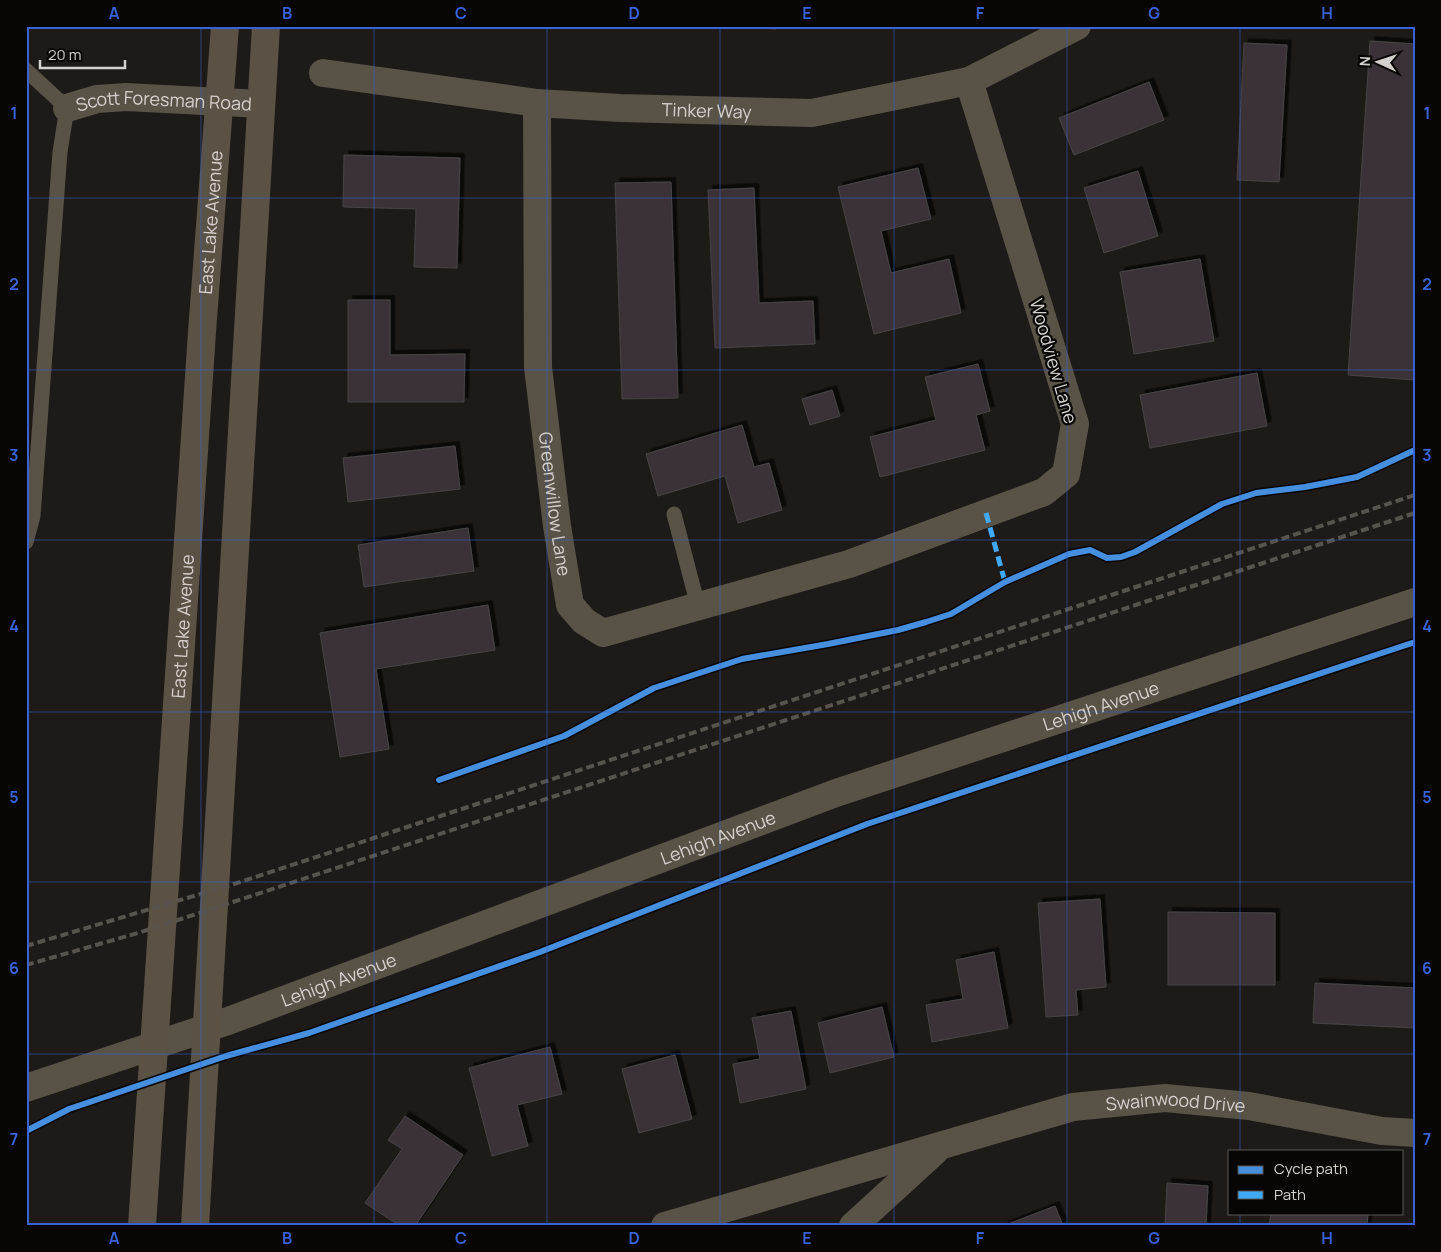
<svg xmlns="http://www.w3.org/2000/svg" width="1441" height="1252" font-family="Manrope,sans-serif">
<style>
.building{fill:#3b3338;stroke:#474444;filter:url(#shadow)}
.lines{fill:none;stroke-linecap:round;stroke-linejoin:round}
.path{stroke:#5f5a52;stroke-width:3;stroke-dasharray:5 2.5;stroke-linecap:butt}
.service{stroke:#585247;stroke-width:15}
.minor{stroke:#585247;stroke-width:28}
.tertiary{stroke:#585247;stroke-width:28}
.primary{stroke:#5a5245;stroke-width:28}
.rail{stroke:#58544d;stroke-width:4;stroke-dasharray:8 4;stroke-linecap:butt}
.quiet{stroke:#3fa9f5;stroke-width:5;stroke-dasharray:10 5;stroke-linecap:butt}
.cycleway-casing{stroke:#080604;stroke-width:9}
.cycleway{stroke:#468fdf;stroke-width:6}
.grid{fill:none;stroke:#3962d6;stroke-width:1;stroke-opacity:0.55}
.labels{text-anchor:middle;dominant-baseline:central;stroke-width:4.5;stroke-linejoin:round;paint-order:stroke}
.street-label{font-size:18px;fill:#d6d1cd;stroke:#080604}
.neatline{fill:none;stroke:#3962d6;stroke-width:2}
.grid-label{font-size:16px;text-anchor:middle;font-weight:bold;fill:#3962d6}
</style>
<defs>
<filter id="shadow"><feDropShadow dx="4.5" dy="-4.5" stdDeviation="0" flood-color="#0009"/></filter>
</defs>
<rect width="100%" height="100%" fill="#1e1a17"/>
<path class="building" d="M720,26H776V29Z
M1370,41L1415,44V380L1348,375Z
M1244,43L1287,45L1279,182L1237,180Z
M1149,82L1164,120L1074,155L1059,118Z
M344,155L460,158L457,268L414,267L416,209L343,207Z
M918,168L931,219L881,231L891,273L949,259L961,313L874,334L838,187Z
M1138,171L1158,236L1104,253L1084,188Z
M671,182L678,398L622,399L615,183Z
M754,188L759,303L813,301L815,344L715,348L708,190Z
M1200,259L1214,341L1134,354L1120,272Z
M348,300H390V355L465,354L464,402H348Z
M978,364L990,411L976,415L985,450L880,477L870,437L936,420L925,377Z
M1257,373L1267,426L1150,448L1140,395Z
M832,390L840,416L810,425L802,399Z
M742,425L754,467L769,463L782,510L738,523L725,476L658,496L646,454Z
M455,446L460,489L348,502L343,458Z
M468,528L474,571L364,587L358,545Z
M488,605L495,650L376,669L389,749L340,757L320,633Z
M1100,899L1106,987L1076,990L1078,1015L1046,1017L1038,903Z
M1168,912L1275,913V985H1168Z
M994,952L1008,1028L932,1042L926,1005L963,999L956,960Z
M1315,983L1415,988V1028L1313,1023Z
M882,1007L894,1057L830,1073L818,1023Z
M791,1011L806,1089L740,1103L733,1064L760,1059L752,1018Z
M550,1047L562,1094L517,1105L528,1146L492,1156L469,1068Z
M675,1055L692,1119L639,1133L622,1069Z
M405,1116L463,1155L415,1226H400L365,1203L402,1149L388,1140Z
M1167,1183L1208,1186L1206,1226H1165Z
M1055,1206L1063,1226H1003Z
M1271,1213H1368L1367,1226H1269Z"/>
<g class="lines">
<path class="path" d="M439,780L564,736L654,688L742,659L828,644L898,630L926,622L951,614L1005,582L1069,554L1090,550L1107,558L1121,557L1135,552L1222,504L1256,493L1305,487L1357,477L1415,450"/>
<path class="service" d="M26,70L67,108L60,152L33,516L26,542
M674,514L698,606"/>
<g class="minor">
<path id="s1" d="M323,73L537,103L620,108L812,113L969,81L1077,26"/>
<path id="s2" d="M537,103L538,367L557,526L570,605L584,621L603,633L849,564L1044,492L1066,474L1075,424L969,81"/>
<path id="s3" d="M67,108L97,99L126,97L261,104"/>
<path id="s4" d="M665,1226L1073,1107L1165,1098L1249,1106L1382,1131L1415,1133"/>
<path d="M853,1226L935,1151"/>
</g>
<path class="tertiary" id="s5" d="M26,1088L228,1021L836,793L1415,602"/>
<g class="primary">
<path id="s6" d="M142,1226L202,332L225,26"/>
<path d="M195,1226L266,26"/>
</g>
<path class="rail" d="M26,946L234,884L1415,495
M26,965L138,933L233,902L1415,513"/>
<path class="quiet" d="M986,513L1005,582"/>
<g class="cycleway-casing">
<path id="cycleway" d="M439,780L564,736L654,688L742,659L828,644L898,630L926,622L951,614L1005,582L1069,554L1090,550L1107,558L1121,557L1135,552L1222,504L1256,493L1305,487L1357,477L1415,450
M26,1131L69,1109L226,1056L309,1033L540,952L867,824L1415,642"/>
</g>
<use href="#cycleway" class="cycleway"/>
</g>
<path class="grid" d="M201,26V1226M374,26V1226M547,26V1226M720,26V1226M894,26V1226M1067,26V1226M1240,26V1151M26,198H1415M26,370H1415M26,540H1415M26,712H1415M26,882H1415M26,1054H1415M1240,1213V1226"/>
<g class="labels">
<g class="street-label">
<text stroke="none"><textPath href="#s3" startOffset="98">Scott Foresman Road</textPath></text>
<text stroke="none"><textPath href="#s1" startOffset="386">Tinker Way</textPath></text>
<text stroke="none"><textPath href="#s6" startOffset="1006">East Lake Avenue</textPath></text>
<text transform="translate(1054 361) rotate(74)">Woodview Lane</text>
<text stroke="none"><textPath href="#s2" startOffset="402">Greenwillow Lane</textPath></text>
<text stroke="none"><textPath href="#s6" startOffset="601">East Lake Avenue</textPath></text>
<text stroke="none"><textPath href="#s5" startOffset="1141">Lehigh Avenue</textPath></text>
<text stroke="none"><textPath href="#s5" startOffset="736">Lehigh Avenue</textPath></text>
<text stroke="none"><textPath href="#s5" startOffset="331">Lehigh Avenue</textPath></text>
<text stroke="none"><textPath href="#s4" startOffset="528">Swainwood Drive</textPath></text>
</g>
</g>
<rect width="1441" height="1252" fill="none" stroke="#080604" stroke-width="55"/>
<rect x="1228" y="1150" width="175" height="65" fill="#080604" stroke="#5a5754"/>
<rect x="1238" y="1166" width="25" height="8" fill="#468fdf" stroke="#5a5754"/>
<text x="1274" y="1174" font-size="15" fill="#d6d1cd">Cycle path</text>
<rect x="1238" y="1191" width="25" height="8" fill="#3fa9f5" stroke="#5a5754"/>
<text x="1274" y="1200" font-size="15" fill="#d6d1cd">Path</text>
<g transform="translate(1378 62) rotate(273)" stroke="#080604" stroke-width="4" paint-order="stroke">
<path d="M0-4L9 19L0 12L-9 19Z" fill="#d6d1cd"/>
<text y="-8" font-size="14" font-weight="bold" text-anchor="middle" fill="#d6d1cd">N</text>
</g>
<path d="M40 60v8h85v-8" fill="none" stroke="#d6d1cd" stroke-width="2.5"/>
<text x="48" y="60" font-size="15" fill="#d6d1cd" stroke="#080604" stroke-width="4" paint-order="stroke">20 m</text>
<rect x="28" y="28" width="1386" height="1196" class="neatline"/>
<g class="grid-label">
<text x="114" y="19">A</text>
<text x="287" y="19">B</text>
<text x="461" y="19">C</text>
<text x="634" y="19">D</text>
<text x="807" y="19">E</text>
<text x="980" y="19">F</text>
<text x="1154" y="19">G</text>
<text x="1327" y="19">H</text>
<text x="14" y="119">1</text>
<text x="1427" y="119">1</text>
<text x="14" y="290">2</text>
<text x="1427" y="290">2</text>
<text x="14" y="461">3</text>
<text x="1427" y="461">3</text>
<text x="14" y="632">4</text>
<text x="1427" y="632">4</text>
<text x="14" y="803">5</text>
<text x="1427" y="803">5</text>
<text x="14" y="974">6</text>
<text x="1427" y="974">6</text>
<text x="14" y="1145">7</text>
<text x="1427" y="1145">7</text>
<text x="114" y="1244">A</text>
<text x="287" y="1244">B</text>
<text x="461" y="1244">C</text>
<text x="634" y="1244">D</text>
<text x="807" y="1244">E</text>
<text x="980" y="1244">F</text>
<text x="1154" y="1244">G</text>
<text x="1327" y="1244">H</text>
</g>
</svg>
